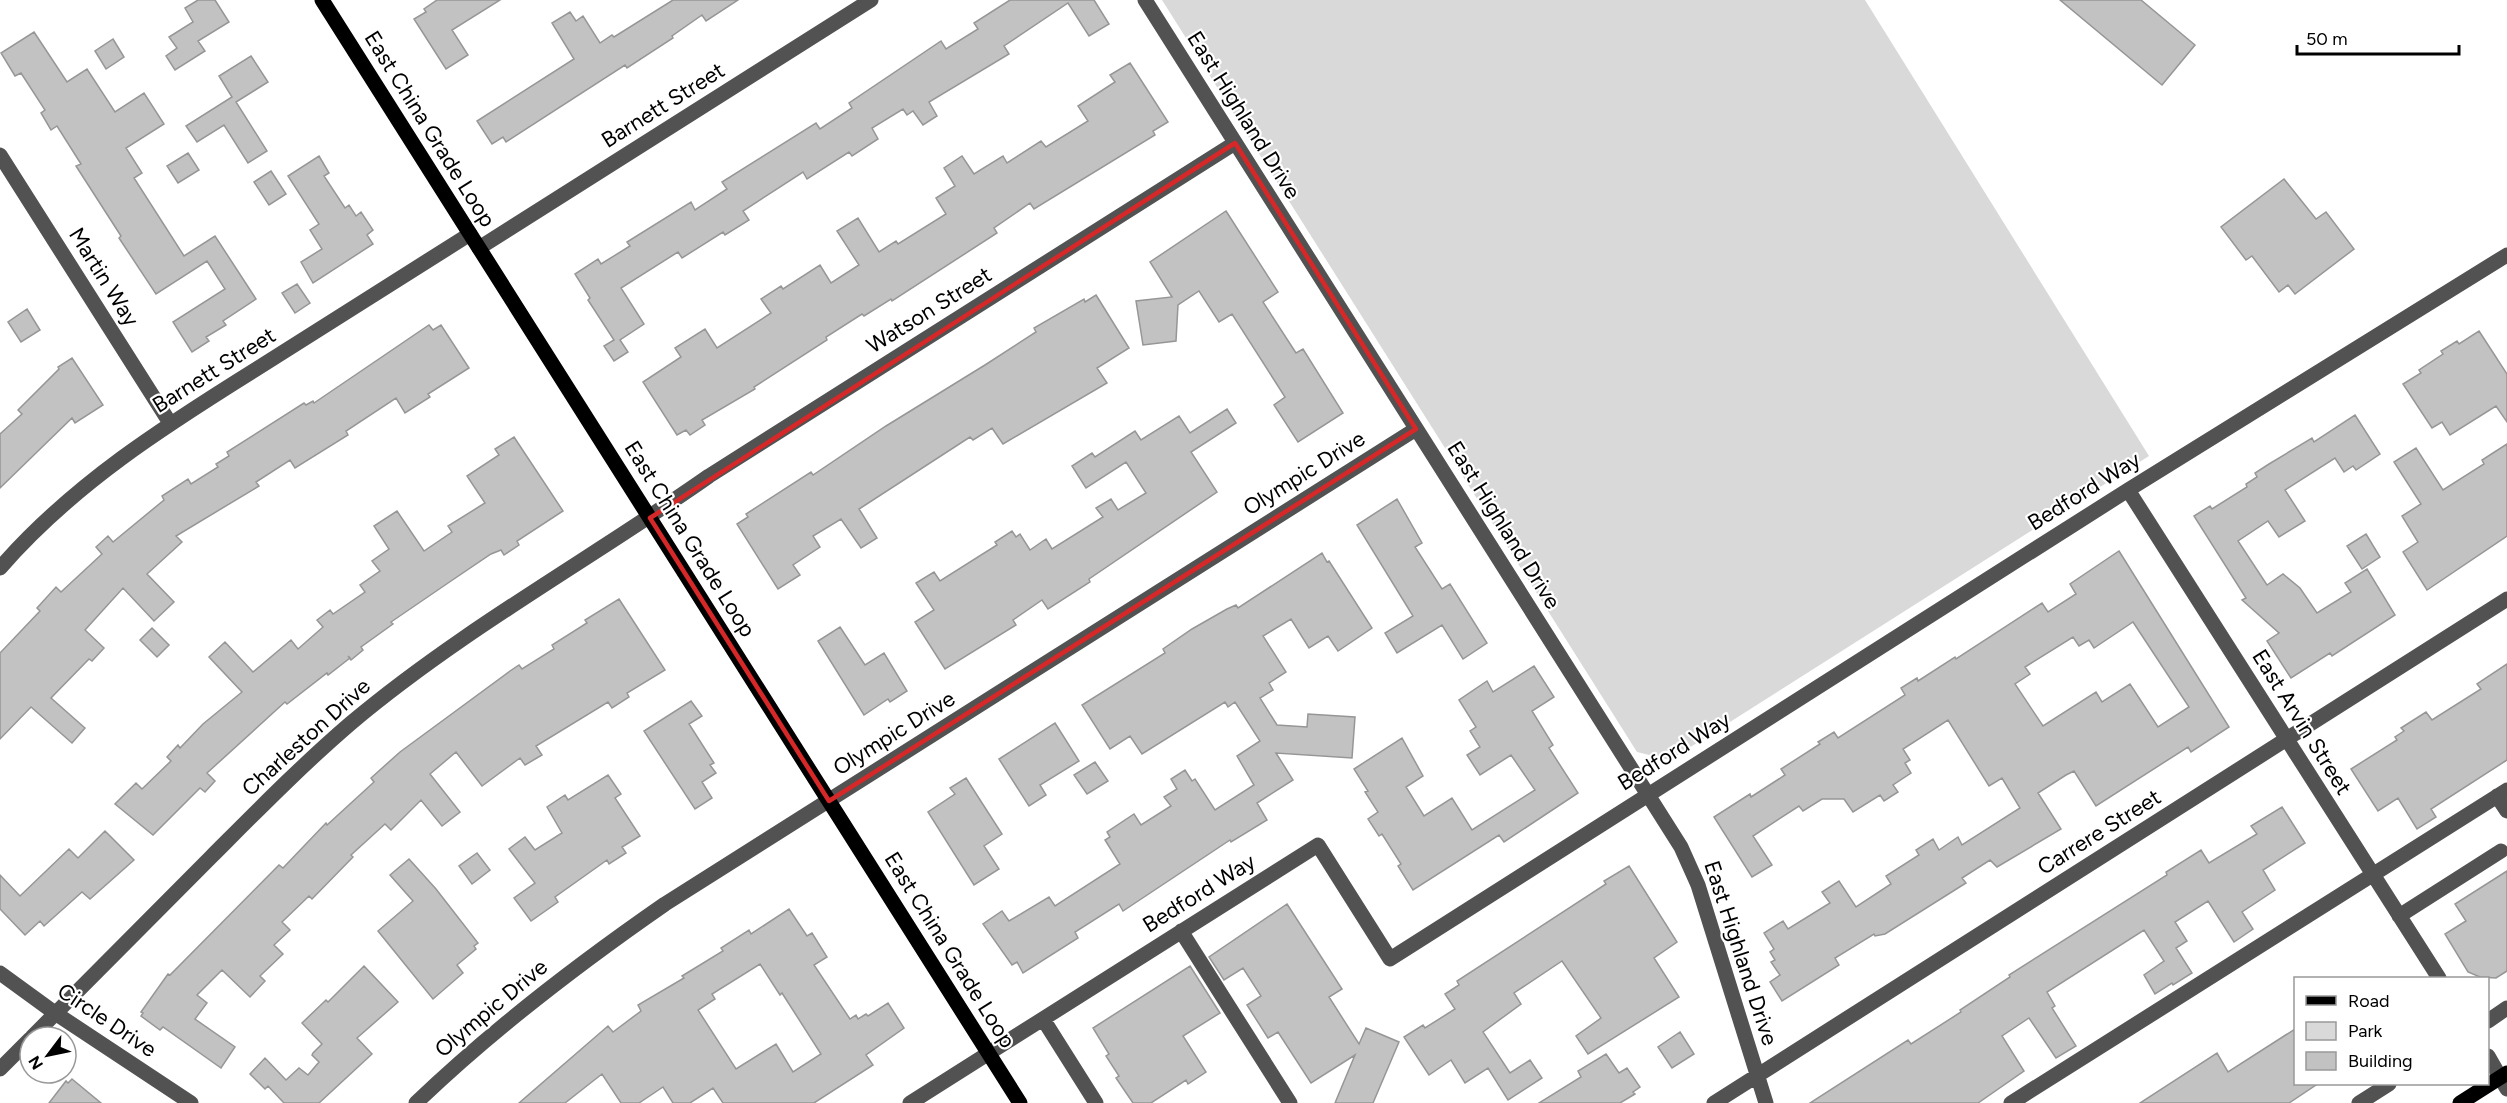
<svg xmlns="http://www.w3.org/2000/svg" width="2507" height="1103" font-family="Figtree,sans-serif">
<style>
.green{fill:#d9d9d9}
.building{fill:#c2c2c2;stroke:#969696;stroke-width:1.5;fill-rule:evenodd}
.lines{fill:none;stroke-linecap:round;stroke-linejoin:round}
.minor{stroke:#525252;stroke-width:15}
.major{stroke:#000;stroke-width:15}
.marked{fill:none;stroke:#d62828;stroke-width:4.5;stroke-linejoin:round}
.labels{text-anchor:middle;dominant-baseline:central;stroke-width:4.5;stroke-linejoin:round;paint-order:stroke}
.street-label{font-size:22px;fill:#000;stroke:#fff}
</style>
<rect width="100%" height="100%" fill="#fff"/>
<path class="green" d="M1162,0H1865L2149,456L1670,760L1637,752Z"/>
<path class="building" d="M198,0H215L229,22L198,41L205,51L175,70L166,56L177,48L169,37L193,22L185,8Z
M437,0H500L452,30L468,55L446,69L414,19L426,12L424,9Z
M673,0H738L706,21L702,15L672,36L673,38L627,68L625,65L506,142L503,137L492,144L477,121L574,59L552,23L570,12L576,21L583,16L600,43L612,35L614,37Z
M1010,0H1094L1109,24L1089,36L1068,3L1004,46L1009,54L929,102L937,116L923,125L913,111L907,115L903,109L872,128L878,139L852,156L849,152L807,179L803,172L743,211L749,220L725,235L723,232L682,258L678,252L621,288L644,324L620,340L628,352L614,361L604,346L614,340L588,300L590,298L575,274L598,259L601,264L630,246L627,242L691,202L695,210L727,189L722,182L816,123L820,129L852,108L849,103L941,41L946,49L978,29L974,23Z
M2060,0H2141L2195,45L2162,85Z
M34,32L67,82L87,69L115,112L144,93L164,124L126,148L142,173L134,178L184,256L215,236L256,299L223,321L226,325L206,337L209,341L192,352L173,322L225,289L207,261L156,294L119,238L121,236L76,166L81,164L57,126L51,130L41,113L45,110L21,73L15,76L1,53Z
M113,39L124,57L106,69L95,51Z
M251,56L268,82L236,102L267,151L248,163L224,125L197,142L186,126L232,97L219,76Z
M1130,63L1168,122L1153,131L1155,135L1034,209L1030,203L994,228L997,233L892,301L891,299L864,316L862,314L826,337L827,340L754,387L755,389L702,420L705,425L690,435L686,430L677,435L643,382L681,357L675,348L705,329L717,348L771,313L761,299L781,286L783,289L820,265L831,283L859,265L837,231L858,218L879,252L896,241L898,244L946,214L936,198L955,186L944,168L962,156L974,174L1003,156L1007,163L1041,141L1046,147L1088,121L1078,106L1115,82L1110,75Z
M188,153L199,170L178,183L167,166Z
M319,156L329,173L324,176L345,208L349,205L356,216L361,212L373,230L367,235L373,244L313,283L301,262L322,249L310,230L319,224L288,176Z
M271,171L286,194L269,205L254,182Z
M2284,179L2316,219L2326,212L2354,249L2295,294L2288,285L2279,292L2252,256L2246,260L2221,227Z
M1226,211L1278,292L1263,302L1296,353L1303,349L1343,413L1298,442L1274,405L1285,397L1232,314L1219,322L1199,291L1178,305L1176,341L1143,345L1136,301L1172,297L1150,262Z
M297,284L310,303L295,313L282,293Z
M1096,295L1129,348L1097,368L1107,383L1003,444L992,428L973,440L970,437L859,509L877,538L861,548L841,519L813,536L820,547L793,565L800,575L778,589L737,524L748,517L746,514L811,472L813,475L886,426L985,365L1036,332L1034,328L1084,299L1085,302Z
M27,309L40,330L21,342L8,322Z
M429,325L433,330L441,325L469,368L428,394L430,397L405,413L396,398L346,431L348,435L295,468L290,460L256,482L259,486L176,536L182,542L147,574L174,602L154,621L123,588L85,630L104,648L92,661L89,659L51,698L85,728L72,743L31,707L0,739V653L40,611L37,608L56,587L61,592L102,554L96,547L108,536L113,542L164,500L162,496L188,479L191,484L218,467L216,464L229,456L227,452L304,403L306,405L313,401L314,403Z
M2479,331L2507,374V422L2496,406L2450,435L2442,422L2432,428L2403,384L2421,373L2419,370L2443,354L2441,351L2457,341L2459,344Z
M72,358L103,405L75,423L72,418L0,488V434L22,414L18,410L59,369L58,367Z
M1227,409L1236,423L1191,452L1217,492L1089,579L1090,582L1048,609L1042,600L1013,620L1016,625L945,669L915,622L934,610L916,583L934,572L940,581L997,545L995,542L1012,531L1016,537L1020,534L1030,550L1046,539L1052,549L1103,517L1096,508L1111,499L1118,510L1146,493L1126,462L1086,488L1072,466L1092,453L1095,457L1135,431L1141,440L1179,416L1190,433Z
M2355,415L2380,454L2356,470L2353,466L2344,472L2335,458L2285,490L2305,521L2279,537L2268,521L2238,541L2267,585L2283,574L2300,588L2317,613L2351,592L2345,583L2367,569L2395,615L2332,656L2330,653L2291,678L2267,641L2279,633L2242,600L2246,598L2194,516L2210,506L2212,509L2247,487L2246,484L2257,477L2255,473L2269,464L2312,438L2314,442Z
M514,437L563,511L517,541L519,545L504,555L501,550L491,554L451,581L391,622L393,624L361,647L363,650L351,660L348,656L350,658L328,675L327,673L287,704L285,702L207,773L215,781L205,792L200,788L153,835L115,804L136,783L142,789L171,761L167,757L178,745L180,748L203,724L242,692L209,657L225,642L253,672L291,640L298,649L323,627L317,620L330,610L333,614L365,592L360,585L380,571L372,561L389,549L374,526L397,511L424,551L452,532L448,526L485,503L467,476L499,455L495,449Z
M2507,444V536L2427,590L2403,552L2418,542L2402,516L2421,504L2394,462L2416,448L2443,490L2484,464L2482,460Z
M1397,499L1422,543L1415,547L1442,589L1450,584L1487,643L1463,659L1442,625L1397,653L1385,633L1413,616L1357,525Z
M2366,534L2380,557L2362,569L2347,546Z
M2119,551L2229,727L2191,752L2188,747L2096,806L2074,771L2066,775L2038,793L2061,829L1997,867L1990,860L1962,878L1966,883L1885,934L1875,936L1874,934L1835,958L1839,965L1782,1001L1770,982L1780,975L1771,962L1775,960L1770,952L1774,949L1764,933L1783,921L1788,929L1830,903L1822,892L1839,881L1856,907L1891,884L1886,876L1919,855L1916,850L1933,839L1939,850L1958,837L1962,845L2020,808L2002,778L1989,786L1948,720L1903,749L1910,760L1905,763L1911,773L1893,785L1898,792L1884,801L1880,795L1853,812L1844,799H1822L1803,811L1799,806L1753,836L1772,865L1752,877L1714,817L1750,794L1751,797L1785,775L1781,769L1820,744L1818,742L1834,732L1838,738L1905,695L1901,688L1917,678L1918,681L1955,657L1956,659L2042,603L2048,612L2076,594L2070,584ZM2133,622L2189,707L2158,727L2130,684L2102,702L2096,692L2043,726L2015,684L2030,674L2025,667L2073,637L2079,646L2089,640L2094,648Z
M1322,553L1327,562L1329,561L1372,628L1338,651L1328,636L1309,648L1291,619L1263,636L1286,672L1269,683L1273,690L1260,698L1277,725L1307,727L1308,714L1355,717L1352,758L1276,753L1293,780L1257,803L1267,820L1231,842L1230,840L1123,911L1119,904L1075,932L1078,938L1023,973L1017,962L1012,965L983,924L1002,911L1009,921L1049,897L1055,906L1120,864L1105,840L1110,837L1107,832L1134,814L1141,825L1171,806L1164,797L1177,789L1171,779L1185,770L1192,781L1195,779L1215,810L1254,785L1237,756L1260,741L1235,702L1228,707L1225,702L1142,754L1130,736L1110,749L1082,705L1165,653L1163,649L1192,629L1227,609L1236,605L1238,608Z
M619,599L665,670L627,693L629,697L612,708L608,702L536,746L542,755L525,765L520,758L482,786L456,752L430,774L460,812L442,826L421,800L391,830L385,824L351,855L353,857L312,899L309,896L282,922L290,930L274,945L283,954L260,976L265,981L250,997L222,970L197,995L207,1003L195,1019L235,1047L221,1068L163,1027L160,1030L141,1016L143,1013L141,1012L168,974L170,975L279,865L283,868L326,823L327,825L374,782L371,778L400,752L510,671L519,665L522,669L554,649L552,645L587,623L585,620Z
M840,627L865,665L884,653L907,691L890,702L888,699L864,715L818,641Z
M152,628L169,645L157,657L140,640Z
M2507,664V760L2431,809L2436,817L2417,829L2398,798L2378,811L2351,769L2397,740L2395,737L2404,731L2401,728L2426,712L2432,720L2481,689L2477,684Z
M1534,666L1554,697L1532,711L1553,745L1549,748L1578,793L1504,842L1499,835L1413,890L1398,866L1401,864L1382,834L1379,836L1368,819L1378,812L1365,792L1368,791L1354,769L1402,738L1423,776L1406,787L1424,816L1452,798L1472,830L1535,790L1511,755L1480,775L1467,755L1480,747L1470,731L1476,727L1459,700L1487,681L1493,692Z
M691,701L702,716L689,724L714,763L710,765L716,773L702,782L712,798L695,809L644,731Z
M1055,723L1079,761L1040,785L1046,795L1029,806L999,759Z
M1095,762L1108,781L1087,794L1074,775Z
M608,775L621,794L615,798L640,836L622,847L626,853L609,864L607,860L555,897L558,902L531,921L514,898L535,883L509,849L525,837L535,850L562,833L547,807L565,795L568,800Z
M966,778L1002,834L984,846L999,869L974,885L928,812L955,794L950,788Z
M2282,807L2305,843L2263,870L2275,890L2242,912L2253,929L2234,942L2208,901L2175,922L2187,941L2176,948L2192,973L2173,985L2172,983L2155,994L2144,975L2164,961L2144,930L2047,992L2055,1006L2052,1008L2076,1046L2056,1058L2029,1018L2002,1036L2024,1071L1978,1103H1810L1908,1040L1911,1044L1961,1012L1960,1010L2010,977L2009,975L2167,875L2166,872L2201,850L2209,863L2257,834L2251,826Z
M105,831L134,860L90,899L82,892L44,926L40,921L25,935L0,909V875L20,896L69,849L78,858Z
M477,853L490,870L472,884L459,866Z
M409,859L436,889L478,943L474,946L476,949L457,965L463,973L433,999L378,931L413,901L390,875Z
M1629,866L1677,942L1654,958L1679,997L1588,1054L1576,1036L1601,1018L1562,961L1514,993L1521,1004L1483,1032L1510,1073L1530,1060L1542,1078L1508,1100L1488,1068L1465,1083L1451,1060L1429,1075L1404,1037L1423,1025L1425,1028L1455,1009L1445,994L1459,985L1457,981L1606,884L1604,881Z
M2507,871V971L2496,978L2480,977L2468,972L2445,934L2466,921L2455,904Z
M1287,904L1342,989L1329,997L1359,1044L1366,1028L1399,1042L1373,1103H1335L1355,1055L1311,1083L1278,1032L1268,1038L1247,1005L1261,996L1243,968L1224,980L1209,957Z
M789,909L807,936L812,933L827,957L814,965L850,1019L856,1015L858,1019L866,1014L868,1016L888,1003L904,1028L866,1055L873,1065L814,1103H723L713,1088L690,1103H673L663,1087L639,1103H621L602,1074L565,1103H519L608,1026L613,1032L641,1011L638,1005L684,978L682,976L723,951L721,948L749,930L751,934ZM760,964L780,995L782,993L821,1054L793,1072L776,1044L736,1069L698,1010L715,999L712,994Z
M364,966L398,1002L357,1038L372,1054L319,1103H284L268,1086L265,1089L250,1074L265,1058L286,1080L299,1068L308,1075L319,1062L312,1055L313,1053L322,1044L302,1023L326,1000L328,1002Z
M1190,966L1220,1013L1183,1036L1206,1072L1188,1084L1186,1080L1151,1103H1133L1116,1078L1119,1076L1106,1056L1109,1054L1093,1028Z
M2295,1029V1083H2319L2289,1103H2140L2217,1053L2228,1072Z
M1680,1032L1694,1054L1672,1068L1658,1047Z
M1606,1054L1619,1073L1627,1068L1640,1087L1633,1092L1635,1094L1620,1103H1539L1581,1077L1578,1071Z
M72,1079L101,1103H49L66,1081L68,1083Z"/>
<g class="lines">
<path class="minor" d="M1145,0L1681,847L1698,885L1766,1103
M0,155L170,423
M479,248L871,0
M2128,490L2439,978
M0,568C73,484 165,426 258,368C329,323 399,279 470,234
M2497,796L2507,811
M2399,916L2501,851
M1181,931L1290,1103
M0,973L55,1013L191,1103
M1043,1019L1096,1103
M2488,1021L2507,1008
M32,1037C91,977 151,917 211,857C257,811 302,765 351,723C463,629 591,559 709,476L1235,143
M2488,1056L2507,1089
M0,1069L30,1039
M416,1103C493,1029 577,965 665,904L1416,429
M910,1103L1318,845L1390,959L2128,490L2507,255
M1714,1103L2507,599
M2011,1103L2507,790
M2359,1103L2389,1084"/>
<path class="major" d="M322,0L1020,1103
M2460,1103L2507,1073"/>
</g>
<path class="marked" d="M1235,143L1416,429L829,801L650,518Z"/>
<g class="labels">
<g class="street-label">
<text transform="translate(663 105) rotate(-32)">Barnett Street</text>
<text transform="translate(1244 115) rotate(58)">East Highland Drive</text>
<text transform="translate(430 129) rotate(58)">East China Grade Loop</text>
<text transform="translate(104 277) rotate(58)">Martin Way</text>
<text transform="translate(929 310) rotate(-32)">Watson Street</text>
<text transform="translate(214 370) rotate(-32)">Barnett Street</text>
<text transform="translate(1304 473) rotate(-32)">Olympic Drive</text>
<text transform="translate(2084 491) rotate(-32)">Bedford Way</text>
<text transform="translate(1504 525) rotate(58)">East Highland Drive</text>
<text transform="translate(690 539) rotate(58)">East China Grade Loop</text>
<text transform="translate(2302 722) rotate(58)">East Arvin Street</text>
<text transform="translate(894 733) rotate(-32)">Olympic Drive</text>
<text transform="translate(306 737) rotate(-42)">Charleston Drive</text>
<text transform="translate(1674 751) rotate(-32)">Bedford Way</text>
<text transform="translate(2099 832) rotate(-32)">Carrere Street</text>
<text transform="translate(1199 893) rotate(-32)">Bedford Way</text>
<text transform="translate(950 950) rotate(58)">East China Grade Loop</text>
<text transform="translate(1741 953) rotate(72)">East Highland Drive</text>
<text transform="translate(491 1008) rotate(-40)">Olympic Drive</text>
<text transform="translate(107 1020) rotate(34)">Circle Drive</text>
</g>
</g>
<rect x="2294" y="977" width="195" height="108" fill="#ffffff" stroke="#999999" stroke-width="1.5"/>
<rect x="2306" y="996" width="30" height="9" fill="#000000" stroke="#999999" stroke-width="1.5"/>
<text x="2348" y="1007" font-size="18" fill="#000000">Road</text>
<rect x="2306" y="1022" width="30" height="18" fill="#d9d9d9" stroke="#999999" stroke-width="1.5"/>
<text x="2348" y="1037" font-size="18" fill="#000000">Park</text>
<rect x="2306" y="1052" width="30" height="18" fill="#c2c2c2" stroke="#999999" stroke-width="1.5"/>
<text x="2348" y="1067" font-size="18" fill="#000000">Building</text>
<g transform="translate(48 1055) rotate(238)"><circle r="28" fill="#ffffff" stroke="#999999" stroke-width="1.5"/>
<path d="M0-4.5L10 22L0 15L-10 22Z" fill="#000000"/>
<text y="-9" font-size="16" font-weight="bold" text-anchor="middle" fill="#000000">N</text>
</g>
<path d="M2297 45v9h162v-9" fill="none" stroke="#000000" stroke-width="3"/>
<text x="2306" y="45" font-size="18" fill="#000000" stroke="#ffffff" stroke-width="4.5" paint-order="stroke">50 m</text>
</svg>
